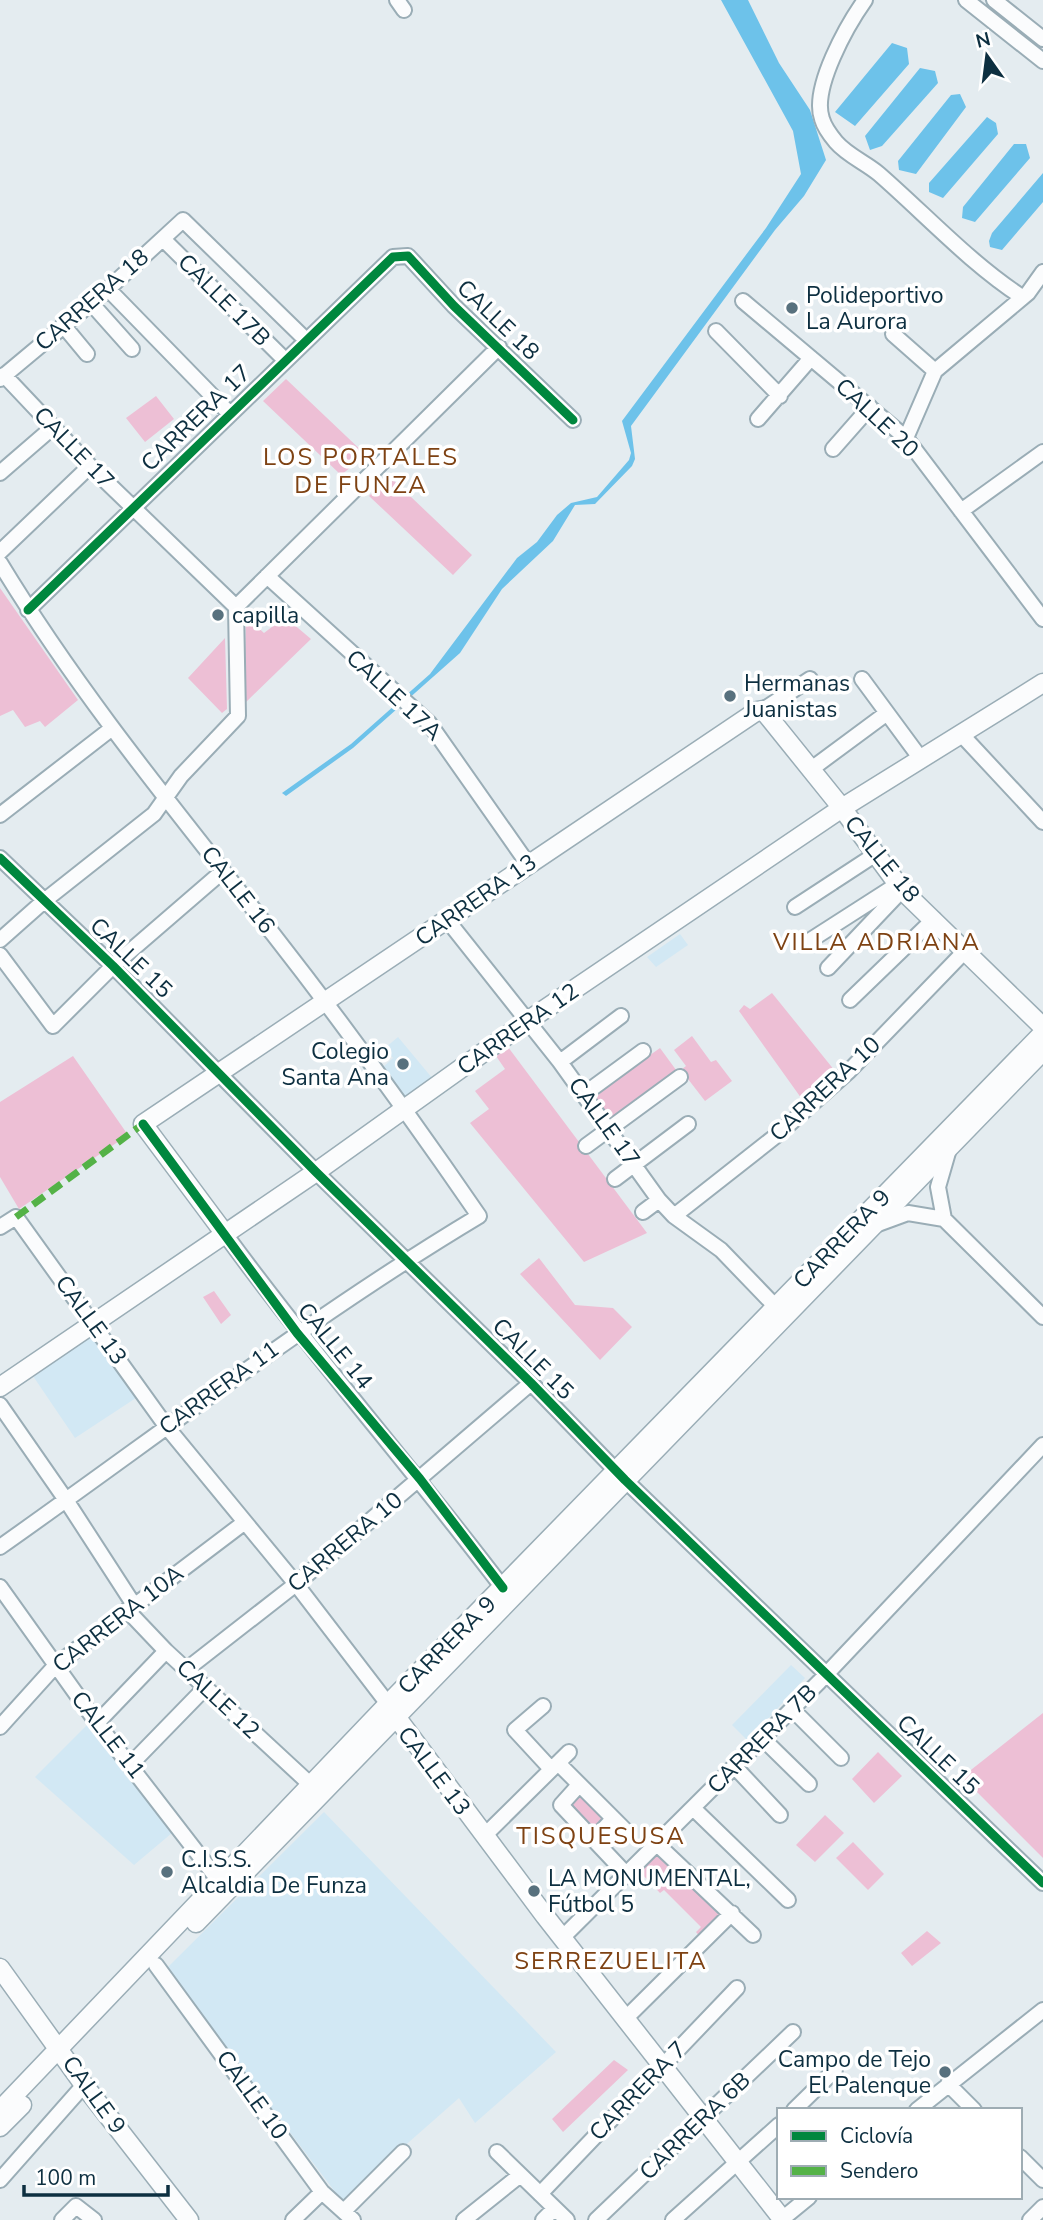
<svg xmlns="http://www.w3.org/2000/svg" width="1043" height="2220" font-family="'Nunito Sans',sans-serif">
<style>
.built{fill:#d2e8f4}
.green{fill:#edbfd5}
.water{fill:#6dc2ea}
.lines{fill:none;stroke-linecap:round;stroke-linejoin:round}
.minor-casing{stroke:#9aadb6;stroke-width:18}
.major-casing{stroke:#9aadb6;stroke-width:21}
.minor{stroke:#fbfcfd;stroke-width:14}
.major{stroke:#fbfcfd;stroke-width:18}
.quiet{stroke:#54b247;stroke-width:7;stroke-dasharray:14 7;stroke-linecap:butt}
.cycleway-casing{stroke:#fff;stroke-width:13}
.cycleway{stroke:#00873e;stroke-width:9}
.poi-dot{fill:#58717e;stroke:#fff;stroke-width:2.5}
.labels{text-anchor:middle;dominant-baseline:central;stroke-width:7;stroke-linejoin:round;paint-order:stroke}
.poi-label{font-size:23px;fill:#0d2f40;stroke:#fff;text-anchor:start}
.street-label{font-size:23px;fill:#0d2f40;stroke:#fff}
.neighbourhood-label{font-size:24px;letter-spacing:2px;fill:#7e4213;stroke:#fff}
</style>
<rect width="100%" height="100%" fill="#e4ecf0"/>
<path class="built" d="M680,934L688,945L656,967L647,957Z
M398,1037L433,1079L407,1100L381,1069L393,1058L385,1048Z
M97,1333L139,1396L75,1438L33,1376Z
M791,1665L805,1678L748,1741L732,1725Z
M91,1721L172,1833L134,1865L35,1777Z
M324,1812L556,2052L475,2123L459,2098L342,2201L166,1969Z"/>
<path class="green" d="M286,379L366,455L341,475L263,401Z
M156,396L174,419L145,442L126,418Z
M389,476L472,555L453,575L369,496Z
M0,588L78,700L45,727L40,721L25,727L13,710L0,716Z
M246,617L264,633L285,617L311,639L244,704Z
M225,638L227,709L222,713L188,678Z
M772,993L835,1071L804,1102L739,1011L744,1005L750,1009Z
M692,1036L711,1062L716,1060L732,1081L705,1101L681,1070L686,1066L674,1050Z
M508,1047L647,1233L584,1262L470,1123L489,1109L475,1091L505,1069L496,1056Z
M660,1048L679,1074L610,1122L591,1097Z
M73,1056L128,1135L19,1209L0,1177V1102Z
M539,1258L575,1305L613,1308L632,1327L600,1360L520,1274Z
M214,1291L231,1315L221,1324L203,1297Z
M1043,1713V1858L962,1777Z
M878,1752L902,1776L874,1803L852,1779Z
M580,1790L610,1819L593,1835L564,1806Z
M825,1815L844,1833L815,1862L796,1845Z
M853,1842L884,1874L868,1890L836,1858Z
M658,1854L721,1917L700,1937L696,1932L701,1927L664,1890L660,1893L640,1872Z
M927,1931L941,1943L912,1966L901,1953Z
M614,2060L628,2070L563,2132L552,2119Z"/>
<path class="water" d="M721,0H748L779,63L810,110L826,160L804,196L775,230L631,426L635,459L632,466L595,504L575,505L553,541L502,589L460,653L353,748L286,796L282,793L351,744L430,674L517,558L537,542L557,515L571,503L597,497L629,460L631,453L622,421L766,228L801,174L793,131Z
M892,43L907,48L909,64L855,126L835,112Z
M920,68L935,71L938,83L882,146L870,150L865,136Z
M960,94L966,107L916,174L899,170L898,161L951,95Z
M987,117L996,123L998,134L943,198L929,192V183Z
M1014,144H1026L1030,158L975,222L962,218L963,207Z
M1043,173V202L1002,250L990,247L989,241L992,233Z"/>
<g class="lines">
<g class="minor-casing">
<path id="minor" d="M397,0L404,10
M865,0C848,24 811,88 822,119C824,126 831,136 836,142C847,155 866,163 879,174C926,215 970,263 1022,297
M966,0L1043,61
M994,0L1043,39
M163,239L285,360
M108,289L229,413
M743,301L906,438L1043,619
M91,303L132,349
M63,325L87,354
M716,331L780,396
M893,334L935,371
M4,375L90,466L236,607
M0,379L108,289L183,220L306,340
M758,419L811,358
M906,438L935,371L1028,293L1043,272
M833,449L870,407
M0,473L52,428
M961,511L1043,452
M0,552L90,466
M0,563C80,695 178,813 273,934C345,1026 413,1120 479,1216C312,1316 159,1435 0,1547
M267,576L429,723L528,864
M236,607L499,347
M28,610L393,257L408,256L454,306L573,420
M862,679L921,759
M763,710L810,679
M961,734L1043,822
M810,770L887,713
M0,815L111,729
M0,858L113,966L316,1172L531,1383L625,1480L1043,1883
M795,907L876,854
M448,921L560,1062L659,1200L674,1216L721,1250L776,1307
M0,940L44,901L154,814L181,776L238,716L236,607
M806,943L898,884
M0,955L53,1026L113,966L223,871
M828,968L902,890
M850,1000L934,919
M560,1062L621,1016
M583,1095L643,1051
M586,1146L680,1077
M615,1179L688,1124
M643,1212L659,1200
M674,1216L777,1135L849,1071L965,951
M944,1219L938,1187L949,1149
M878,1224L908,1213L944,1219L1043,1317
M0,1227L16,1217L166,1426L296,1584L388,1704
M225,1234C314,1356 412,1468 503,1588
M0,1405L66,1500L134,1605
M0,1587L97,1723L219,1881
M127,1610L166,1651L311,1785
M187,1669L296,1584L531,1383
M543,1706L515,1730L551,1769
M792,1709L841,1758
M97,1723L166,1651
M0,1727L56,1665L245,1522
M763,1739L809,1784
M558,1763L627,1832
M131,1764L206,1687
M735,1767L780,1815
M579,1785L561,1805L627,1875
M694,1809L788,1900
M484,1836L569,1752
M593,1840L613,1819
M658,1845L753,1935
M563,1937L819,1682L1043,1445
M156,1965L322,2192L353,2220
M626,2018L732,1913
M948,2084L974,2110
M794,2110L835,2070
M917,2110L1043,2010
M497,2152L567,2220
M1020,2157L1043,2180
M0,2180L84,2085
M540,2194L737,1988
M344,2211L403,2152
M62,2220L76,2206L94,2220
M293,2220L322,2192
M464,2220L519,2176
M543,2220L554,2209
M596,2220L793,2032
M673,2220L779,2125
M781,2220L809,2197
M1030,2220L1043,2207"/>
</g>
<g class="major-casing">
<path id="major" d="M225,1234L143,1124L757,711L763,710L842,808L902,890L1043,1027
M0,1387L316,1172L526,1022L842,808L1043,683
M391,1710L545,1916L783,2220
M196,1923L1043,1051
M0,1968L84,2085L189,2220
M0,2110L388,1704L1043,1033
M0,2127L22,2105"/>
</g>
<use href="#minor" class="minor"/>
<use href="#major" class="major"/>
<path class="quiet" d="M16,1217L143,1124"/>
<g class="cycleway-casing">
<path id="cycleway" d="M28,610L393,257L408,256L454,306L573,420
M0,858L113,966L316,1172L531,1383L625,1480L1043,1883
M143,1124L297,1333L420,1479L503,1588"/>
</g>
<use href="#cycleway" class="cycleway"/>
</g>
<g class="poi-dot">
<circle cx="792" cy="308" r="7"/>
<circle cx="218" cy="615" r="7"/>
<circle cx="730" cy="696" r="7"/>
<circle cx="403" cy="1064" r="7"/>
<circle cx="167" cy="1872" r="7"/>
<circle cx="534" cy="1891" r="7"/>
<circle cx="945" cy="2072" r="7"/>
</g>
<g class="labels">
<g class="poi-label">
<text x="806" y="295">Polideportivo<tspan x="806" dy="26">La Aurora</tspan></text>
<text x="232" y="615">capilla</text>
<text x="744" y="683">Hermanas<tspan x="744" dy="26">Juanistas</tspan></text>
<text x="389" y="1051" text-anchor="end">Colegio<tspan x="389" dy="26">Santa Ana</tspan></text>
<text x="181" y="1859">C.I.S.S.<tspan x="181" dy="26">Alcaldia De Funza</tspan></text>
<text x="548" y="1878">LA MONUMENTAL,<tspan x="548" dy="26">Fútbol 5</tspan></text>
<text x="931" y="2059" text-anchor="end">Campo de Tejo<tspan x="931" dy="26">El Palenque</tspan></text>
</g>
<g class="street-label">
<text transform="translate(92 300) rotate(-41)">CARRERA 18</text>
<text transform="translate(224 300) rotate(45)">CALLE 17B</text>
<text transform="translate(498 320) rotate(44)">CALLE 18</text>
<text transform="translate(196 418) rotate(-44)">CARRERA 17</text>
<text transform="translate(877 418) rotate(43)">CALLE 20</text>
<text transform="translate(74 448) rotate(46)">CALLE 17</text>
<text transform="translate(394 695) rotate(43)">CALLE 17A</text>
<text transform="translate(882 859) rotate(51)">CALLE 18</text>
<text transform="translate(238 890) rotate(52)">CALLE 16</text>
<text transform="translate(476 900) rotate(-35)">CARRERA 13</text>
<text transform="translate(131 958) rotate(44)">CALLE 15</text>
<text transform="translate(518 1029) rotate(-35)">CARRERA 12</text>
<text transform="translate(825 1089) rotate(-43)">CARRERA 10</text>
<text transform="translate(604 1122) rotate(54)">CALLE 17</text>
<text transform="translate(842 1239) rotate(-46)">CARRERA 9</text>
<text transform="translate(91 1320) rotate(54)">CALLE 13</text>
<text transform="translate(335 1346) rotate(51)">CALLE 14</text>
<text transform="translate(533 1359) rotate(45)">CALLE 15</text>
<text transform="translate(219 1388) rotate(-36)">CARRERA 11</text>
<text transform="translate(345 1542) rotate(-40)">CARRERA 10</text>
<text transform="translate(118 1619) rotate(-38)">CARRERA 10A</text>
<text transform="translate(447 1645) rotate(-45)">CARRERA 9</text>
<text transform="translate(218 1699) rotate(43)">CALLE 12</text>
<text transform="translate(108 1735) rotate(52)">CALLE 11</text>
<text transform="translate(762 1739) rotate(-45)">CARRERA 7B</text>
<text transform="translate(938 1755) rotate(44)">CALLE 15</text>
<text transform="translate(434 1771) rotate(53)">CALLE 13</text>
<text transform="translate(638 2091) rotate(-46)">CARRERA 7</text>
<text transform="translate(94 2095) rotate(54)">CALLE 9</text>
<text transform="translate(252 2095) rotate(54)">CALLE 10</text>
<text transform="translate(695 2126) rotate(-44)">CARRERA 6B</text>
</g>
<g class="neighbourhood-label">
<text x="361" y="457">LOS PORTALES<tspan x="361" dy="28">DE FUNZA</tspan></text>
<text x="877" y="942">VILLA ADRIANA</text>
<text x="601" y="1836">TISQUESUSA</text>
<text x="611" y="1961">SERREZUELITA</text>
</g>
</g>
<rect x="777" y="2108" width="245" height="91" fill="#ffffff" stroke="#9eacb3" stroke-width="2"/>
<rect x="791" y="2131" width="35" height="10" fill="#00873e" stroke="#9eacb3" stroke-width="2"/>
<text x="840" y="2143" font-size="21" fill="#0d2f40">Ciclovía</text>
<rect x="791" y="2166" width="35" height="10" fill="#54b247" stroke="#9eacb3" stroke-width="2"/>
<text x="840" y="2178" font-size="21" fill="#0d2f40">Sendero</text>
<g transform="translate(987 56) rotate(346)" stroke="#ffffff" stroke-width="5" paint-order="stroke">
<path d="M0-5L12 26L0 18L-12 26Z" fill="#0d2f40"/>
<text y="-10" font-size="19" font-weight="bold" text-anchor="middle" fill="#0d2f40">N</text>
</g>
<path d="M24 2185v10h144v-10" fill="none" stroke="#0d2f40" stroke-width="3.5"/>
<text x="35" y="2185" font-size="21" fill="#0d2f40" stroke="#ffffff" stroke-width="5" paint-order="stroke">100 m</text>
</svg>
